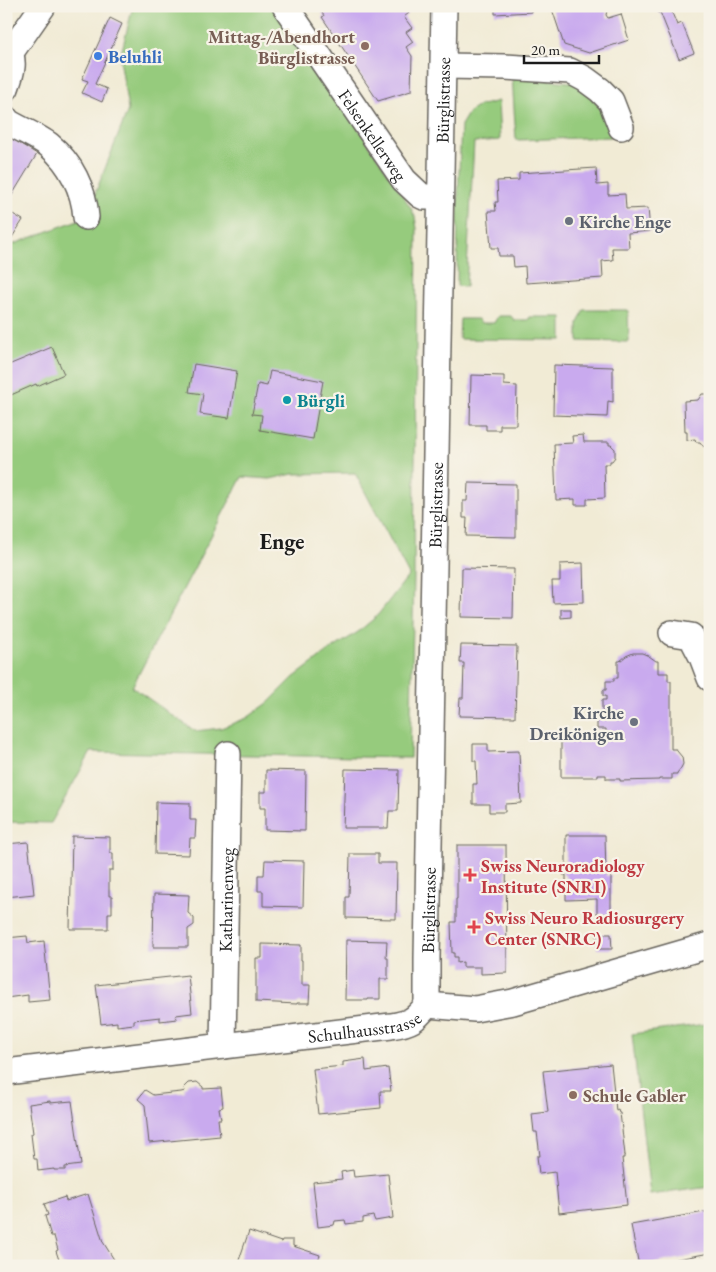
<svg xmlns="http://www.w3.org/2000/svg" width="716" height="1272" font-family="'EB Garamond',serif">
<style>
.green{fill:#96cb7d;stroke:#59744c;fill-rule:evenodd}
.building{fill:#c9aaee}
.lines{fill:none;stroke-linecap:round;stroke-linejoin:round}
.minor-casing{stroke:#67645d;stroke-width:28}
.minor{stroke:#fff;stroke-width:25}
.education-dot{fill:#8d6e63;stroke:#f7f3e8;stroke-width:2}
.shop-dot{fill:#3f7fe0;stroke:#f7f3e8;stroke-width:2}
.worship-dot{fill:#6b7280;stroke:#f7f3e8;stroke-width:2}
.culture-dot{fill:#0f9aa8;stroke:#f7f3e8;stroke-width:2}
.health-dot{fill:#e0444e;stroke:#f7f3e8;stroke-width:2}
.labels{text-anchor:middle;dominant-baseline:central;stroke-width:4.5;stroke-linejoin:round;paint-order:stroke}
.education-label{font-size:18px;font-weight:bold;fill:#785e54;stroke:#f7f3e8;text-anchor:end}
.shop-label{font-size:18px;font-weight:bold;fill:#366cbe;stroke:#f7f3e8;text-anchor:start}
.street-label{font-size:18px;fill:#1c1c1c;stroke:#f7f3e8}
.worship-label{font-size:18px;font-weight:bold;fill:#5b616d;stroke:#f7f3e8;text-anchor:start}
.culture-label{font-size:18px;font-weight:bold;fill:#0d838f;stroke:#f7f3e8;text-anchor:start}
.health-label{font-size:18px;font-weight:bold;fill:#be3a42;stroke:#f7f3e8;text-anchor:start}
.district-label{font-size:22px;font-weight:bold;fill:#1c1c1c;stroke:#f7f3e8}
</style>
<rect width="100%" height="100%" fill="#f7f3e8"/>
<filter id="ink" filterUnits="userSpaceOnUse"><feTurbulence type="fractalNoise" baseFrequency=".02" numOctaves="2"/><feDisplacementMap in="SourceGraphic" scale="10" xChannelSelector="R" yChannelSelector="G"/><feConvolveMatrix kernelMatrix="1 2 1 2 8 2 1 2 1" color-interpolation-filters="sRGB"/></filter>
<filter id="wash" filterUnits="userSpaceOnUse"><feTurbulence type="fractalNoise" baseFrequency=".0096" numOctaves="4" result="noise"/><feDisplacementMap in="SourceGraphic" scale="20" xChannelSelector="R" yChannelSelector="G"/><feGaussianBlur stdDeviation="1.12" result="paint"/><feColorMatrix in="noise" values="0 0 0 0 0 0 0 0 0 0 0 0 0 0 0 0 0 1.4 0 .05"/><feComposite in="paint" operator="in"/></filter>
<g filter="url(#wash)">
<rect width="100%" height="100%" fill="#f1ebd5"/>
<path class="green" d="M133,6H277L411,208L415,217L417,229L414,575L410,758L91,752L51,823L6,822V247L86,217L128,110L120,58ZM355,473L409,575L377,616L358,632L329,651L293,678L268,703L247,718L221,728L195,731L132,687L242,477L270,479L293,474Z
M512,76L578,83L605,112L611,137L516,140Z
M498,101L500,140L474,142L466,287L457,286L458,196L461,125L469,112L479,106Z
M584,310H628L629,342L578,341V323Z
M498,316H511L514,320H528L530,317H562V340L459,339L460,319H478L481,323H494Z
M706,1024L710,1060V1187L650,1195L632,1034Z"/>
<g id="blocks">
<path class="building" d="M318,6H405L409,13L404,17L412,28L406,32L413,42L406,47L412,56L411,91L378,101L322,17L324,16Z
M495,6H531V12L495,14Z
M551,6H608L606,15L608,18L621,14L629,40L589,53L564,45Z
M655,6H674L670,8L677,25L682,23L694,53L679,59L660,12L658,13Z
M110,18L122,24L95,84L107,89L102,102L82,93L88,81L82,79Z
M6,135L37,154L6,205Z
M596,168L597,185L608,184V195L625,194L626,209L648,208L650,231L628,233L629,248H612L613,260L602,261L603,278L526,283L525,266L514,267L513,256H499L498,248H491L488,211H496L495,202H498L497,181L519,180V173Z
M6,210L23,220L6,247Z
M52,347L64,374L37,386L36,384L11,395L6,384V366Z
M194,364L237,371L229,418L200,414L203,394L189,392Z
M554,365L613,367V402L608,401L607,417L553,415Z
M270,371L323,381L313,439L260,430L262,415L252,414L258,384L267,386Z
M471,375L504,376V385L517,386L516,425H500V430H486V425H470Z
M702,394H707L710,396V446L704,447L700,442H696L695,439L687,440V432H685L684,401L698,400Z
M583,435L584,442H609V445H611L615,449V457L612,461H610V464H604L605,498L587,499V505H575V499L556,500L554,444L573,443L572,436Z
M468,483L516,484V537L466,536L467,518H463V501H467Z
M583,563L584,602L553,603L552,581H560V564Z
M462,568L514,569L513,618L461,617Z
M561,609H571V617L561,618Z
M461,645L517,646L515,717L459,716L460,698H463L464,663H460Z
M633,653H642L649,656L656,661H658V673H668V681H671V749H676L677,751L682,757L683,764L681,768L677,773V774H672V779H659V780L620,781V779H606V775H598V777H561V740L605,739V743H606V729H597V715H606V712H602V700H606V696H603V690H606V681H614V678H618V661H620L626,656Z
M473,744H488V752L519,751L521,803L505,804V812H489V804H473V784H477L476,761H473Z
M345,769L399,770L398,811H389L388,828H343Z
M266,770L306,771L305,831L265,830V808H260V792H266Z
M156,802L190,803V820H196L195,838H190L189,855L155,854Z
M566,835H605L606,876L611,875V914H597V899L566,900V875H563V865H566Z
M72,836L110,837V853H113V870H109V896H112V913H108V929H70Z
M28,842L34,894L6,897V844Z
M457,845H506L507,973L481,974V967H463V962L457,963V957H454V953H452L451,922H456V899H457Z
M350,854H378V863H397L396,919L346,918V897H349Z
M265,860L304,861L303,907L263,906V891H258V875H264Z
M154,894L189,895L188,913L194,918V925L188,929V947H153Z
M597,934H611L612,949H597Z
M27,936L28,943L44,941L50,1000L28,1002V995L6,998V938Z
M346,940L387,941L386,958H388V979H380V999H368V1000H345Z
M262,944L301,945V960H302V985H310L309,1003H297V1004L256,1002V958H262Z
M188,975L192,1013L176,1015L177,1019L160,1021V1017L134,1020V1024L117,1026V1022L101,1024L96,985Z
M365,1059L366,1071L388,1068L391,1091H380L381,1108L318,1114L313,1069L343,1066V1062Z
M611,1064L616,1111L618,1110L619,1113H620L625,1155H624V1158H622L627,1205L559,1213L555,1172L539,1174L537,1156H540L537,1132H534L532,1114L548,1112L543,1071Z
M197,1082L203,1087V1089L221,1088L223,1107L219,1108L221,1119H218L220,1136L149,1143L145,1105L138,1099L145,1090L153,1095L181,1092L185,1091L184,1088L189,1083Z
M50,1101V1103L72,1101L81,1165L65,1167V1170H54V1169L38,1171L37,1159H34L31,1134L33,1133L29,1104Z
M353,1170L354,1177L388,1174L393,1218L375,1221L373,1216L363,1218V1222L346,1224L345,1220L335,1221L334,1225L318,1227L313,1182L342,1179L341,1172Z
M88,1194L103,1242L118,1266H62L59,1260L56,1251L58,1250L54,1236H51L45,1216L48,1215L44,1204L65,1197L66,1201Z
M710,1211V1253L639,1266L631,1225Z
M249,1231L281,1242L282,1240H293V1246L320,1255L316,1266H237Z"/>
</g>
</g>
<g filter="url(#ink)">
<use href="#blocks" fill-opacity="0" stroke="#67645d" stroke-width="1"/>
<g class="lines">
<g class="minor-casing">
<g id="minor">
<path id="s1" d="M285,6L404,180L420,195L424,197H440"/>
<path d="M6,47C17,60 11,74 6,88"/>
<path d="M11,52L43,6"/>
<path d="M443,66L505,67L570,71L585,79L600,90L611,101L621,127"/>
<path d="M6,119L8,122C20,129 39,137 49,145C71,163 84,190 86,217"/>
<path d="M672,633L691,636L702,657L710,678"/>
<path id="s2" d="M427,1005V958L444,6"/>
<path d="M427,1005L475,1009L513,1002L710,945"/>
<path id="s3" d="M223,1046L228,754"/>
<path id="s4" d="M6,1072L391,1026C411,1023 415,1020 427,1005"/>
</g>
</g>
<use href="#minor" class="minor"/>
</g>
</g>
<g class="education-dot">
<circle cx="365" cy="46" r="5"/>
<circle cx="573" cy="1095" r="5"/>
</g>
<circle class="shop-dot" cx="98" cy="56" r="5"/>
<g class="worship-dot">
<circle cx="569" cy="221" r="5"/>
<circle cx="634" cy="722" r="5"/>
</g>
<circle class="culture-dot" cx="287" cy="400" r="5"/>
<g class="health-dot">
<path d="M467.5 867.5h5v5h5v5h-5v5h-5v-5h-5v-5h5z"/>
<path d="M471.5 919.5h5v5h5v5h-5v5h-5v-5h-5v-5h5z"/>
</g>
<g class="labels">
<g class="education-label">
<text x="355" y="36">Mittag-/Abendhort<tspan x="355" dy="21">Bürglistrasse</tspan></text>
<text x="583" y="1095" text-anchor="start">Schule Gabler</text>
</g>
<g class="shop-label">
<text x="108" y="56">Beluhli</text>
</g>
<g class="street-label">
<text stroke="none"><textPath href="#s2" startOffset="905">Bürglistrasse</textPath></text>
<text stroke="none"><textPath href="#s1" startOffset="156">Felsenkellerweg</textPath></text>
<text stroke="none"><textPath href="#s2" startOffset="500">Bürglistrasse</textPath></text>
<text stroke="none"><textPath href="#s3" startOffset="146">Katharinenweg</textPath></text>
<text stroke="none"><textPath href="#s2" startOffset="95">Bürglistrasse</textPath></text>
<text stroke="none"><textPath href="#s4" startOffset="361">Schulhausstrasse</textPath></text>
</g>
<g class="worship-label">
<text x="579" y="221">Kirche Enge</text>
<text x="624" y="712" text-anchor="end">Kirche<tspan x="624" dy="21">Dreikönigen</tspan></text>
</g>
<g class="culture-label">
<text x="297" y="400">Bürgli</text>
</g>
<g class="health-label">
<text x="481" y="865">Swiss Neuroradiology<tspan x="481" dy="21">Institute (SNRI)</tspan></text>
<text x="485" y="917">Swiss Neuro Radiosurgery<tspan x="485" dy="21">Center (SNRC)</tspan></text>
</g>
<g class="district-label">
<text x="282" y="541">Enge</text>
</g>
</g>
<rect width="716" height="1272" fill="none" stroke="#f7f3e8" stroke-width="25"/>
<path d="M524 55v8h75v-8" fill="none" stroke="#1c1c1c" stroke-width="2.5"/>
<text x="531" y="55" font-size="15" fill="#1c1c1c" stroke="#f7f3e8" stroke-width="4" paint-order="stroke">20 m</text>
</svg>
